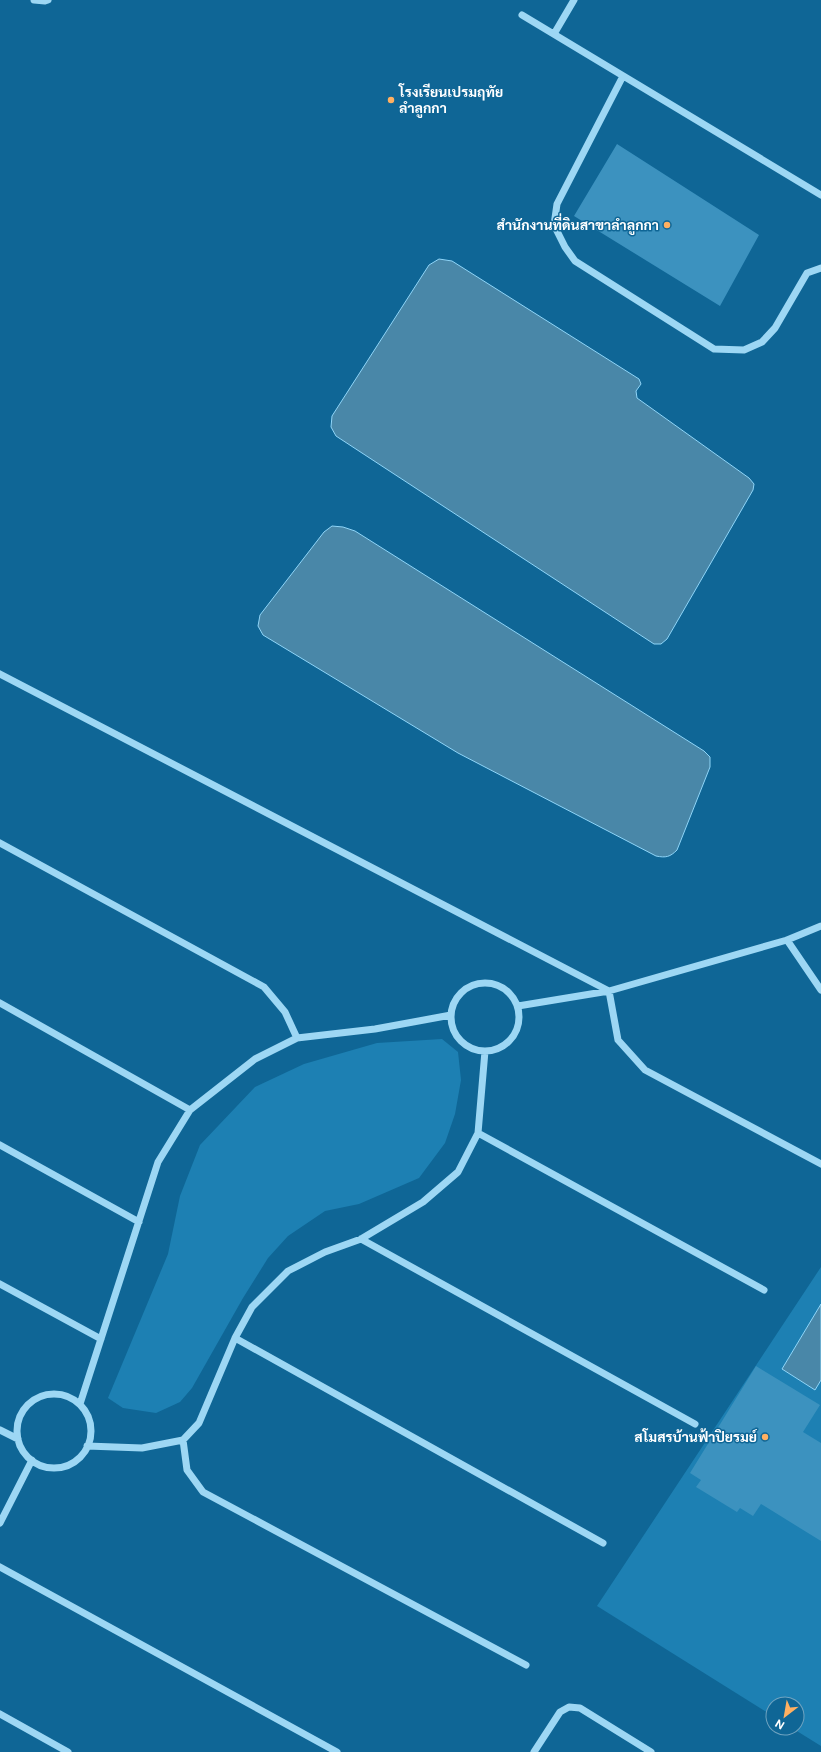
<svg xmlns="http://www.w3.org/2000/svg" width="821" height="1752" font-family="'Public Sans',Sarabun,sans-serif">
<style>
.green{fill:#1d80b3}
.water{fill:#4987a8;stroke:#8fd5f8}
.building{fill:#3c92bf}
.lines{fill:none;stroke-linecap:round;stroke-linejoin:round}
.minor{stroke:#9dd7f4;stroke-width:7}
.poi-dot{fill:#ffb061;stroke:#0f6696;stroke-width:1.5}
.labels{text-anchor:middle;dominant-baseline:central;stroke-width:3;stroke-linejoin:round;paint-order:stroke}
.poi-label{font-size:14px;font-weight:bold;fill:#fff;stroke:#0f6696;text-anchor:end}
</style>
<rect width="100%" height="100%" fill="#0f6696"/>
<path class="green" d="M442,1039L458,1052L461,1080L455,1114L445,1143L419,1178L359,1204L325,1211L288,1236L268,1258L243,1298L192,1388L180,1402L156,1413L123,1408L108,1398L168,1254L180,1196L200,1145L255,1087L304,1064L377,1043Z
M821,1267V1746L792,1728H797V1704H773V1716L597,1606Z"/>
<path class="water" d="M439,259L452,261L639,379L641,384L636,391L637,398L749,478L754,484L753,490L667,639L661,644H654L336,436L331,427L332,416L429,265Z
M332,526L343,527L355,531L704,751L710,757V767L677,850C670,857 666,858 656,856L458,753L263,635L258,626L260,615L324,532Z
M821,1304V1380L815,1390L782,1369Z"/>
<path class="building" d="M617,144L759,235L720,306L574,216Z
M756,1366L820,1405L803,1432L821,1443V1541L761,1504L753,1516L740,1508L737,1512L696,1487L701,1480L690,1473Z"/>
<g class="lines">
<path class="minor" d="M34,0L45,1L48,0
M522,15L821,195
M554,34L574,0
M623,76L557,204L554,225L565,247L575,261L714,349L744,350L762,342L775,328L807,273L821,268
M0,674L609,991L618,1040L645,1070L821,1164
M0,843L264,987L285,1012L297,1038
M787,940L821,990
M451 1017a34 34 0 1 1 68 0a34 34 0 1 1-68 0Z
M0,1003L190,1110
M518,1006L609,991L787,940L821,926
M478,1133L764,1290
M0,1145L139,1222
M361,1239L695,1424
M0,1284L101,1339
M235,1338L603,1543
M17 1431a37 37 0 1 1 74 0a37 37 0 1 1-74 0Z
M80,1404L158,1162L190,1110L255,1059L297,1038L375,1029L451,1015
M0,1430L18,1439
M183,1440L187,1470L203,1492L526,1665
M87,1446L142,1448L183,1440L199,1423L235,1338L252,1307L288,1271L325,1252L361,1239L423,1202L458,1172L478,1133L485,1051
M0,1523L32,1460
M0,1567L337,1752
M0,1714L68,1752
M534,1752L560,1712L569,1707L580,1708L651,1752"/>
</g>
<g class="poi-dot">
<circle cx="391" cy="100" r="4"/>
<circle cx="667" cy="225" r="4"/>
<circle cx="765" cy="1437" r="4"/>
</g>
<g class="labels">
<g class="poi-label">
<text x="399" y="92" text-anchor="start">โรงเรียนเปรมฤทัย<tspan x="399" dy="16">ลำลูกกา</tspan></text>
<text x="659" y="225">สำนักงานที่ดินสาขาลำลูกกา</text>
<text x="757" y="1437">สโมสรบ้านฟ้าปิยรมย์</text>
</g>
</g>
<g transform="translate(785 1716) rotate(211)"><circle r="19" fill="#0f6696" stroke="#6fa3c0"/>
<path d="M0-3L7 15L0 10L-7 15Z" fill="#ffb061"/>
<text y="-6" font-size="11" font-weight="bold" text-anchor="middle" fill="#ffffff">N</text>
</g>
</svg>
